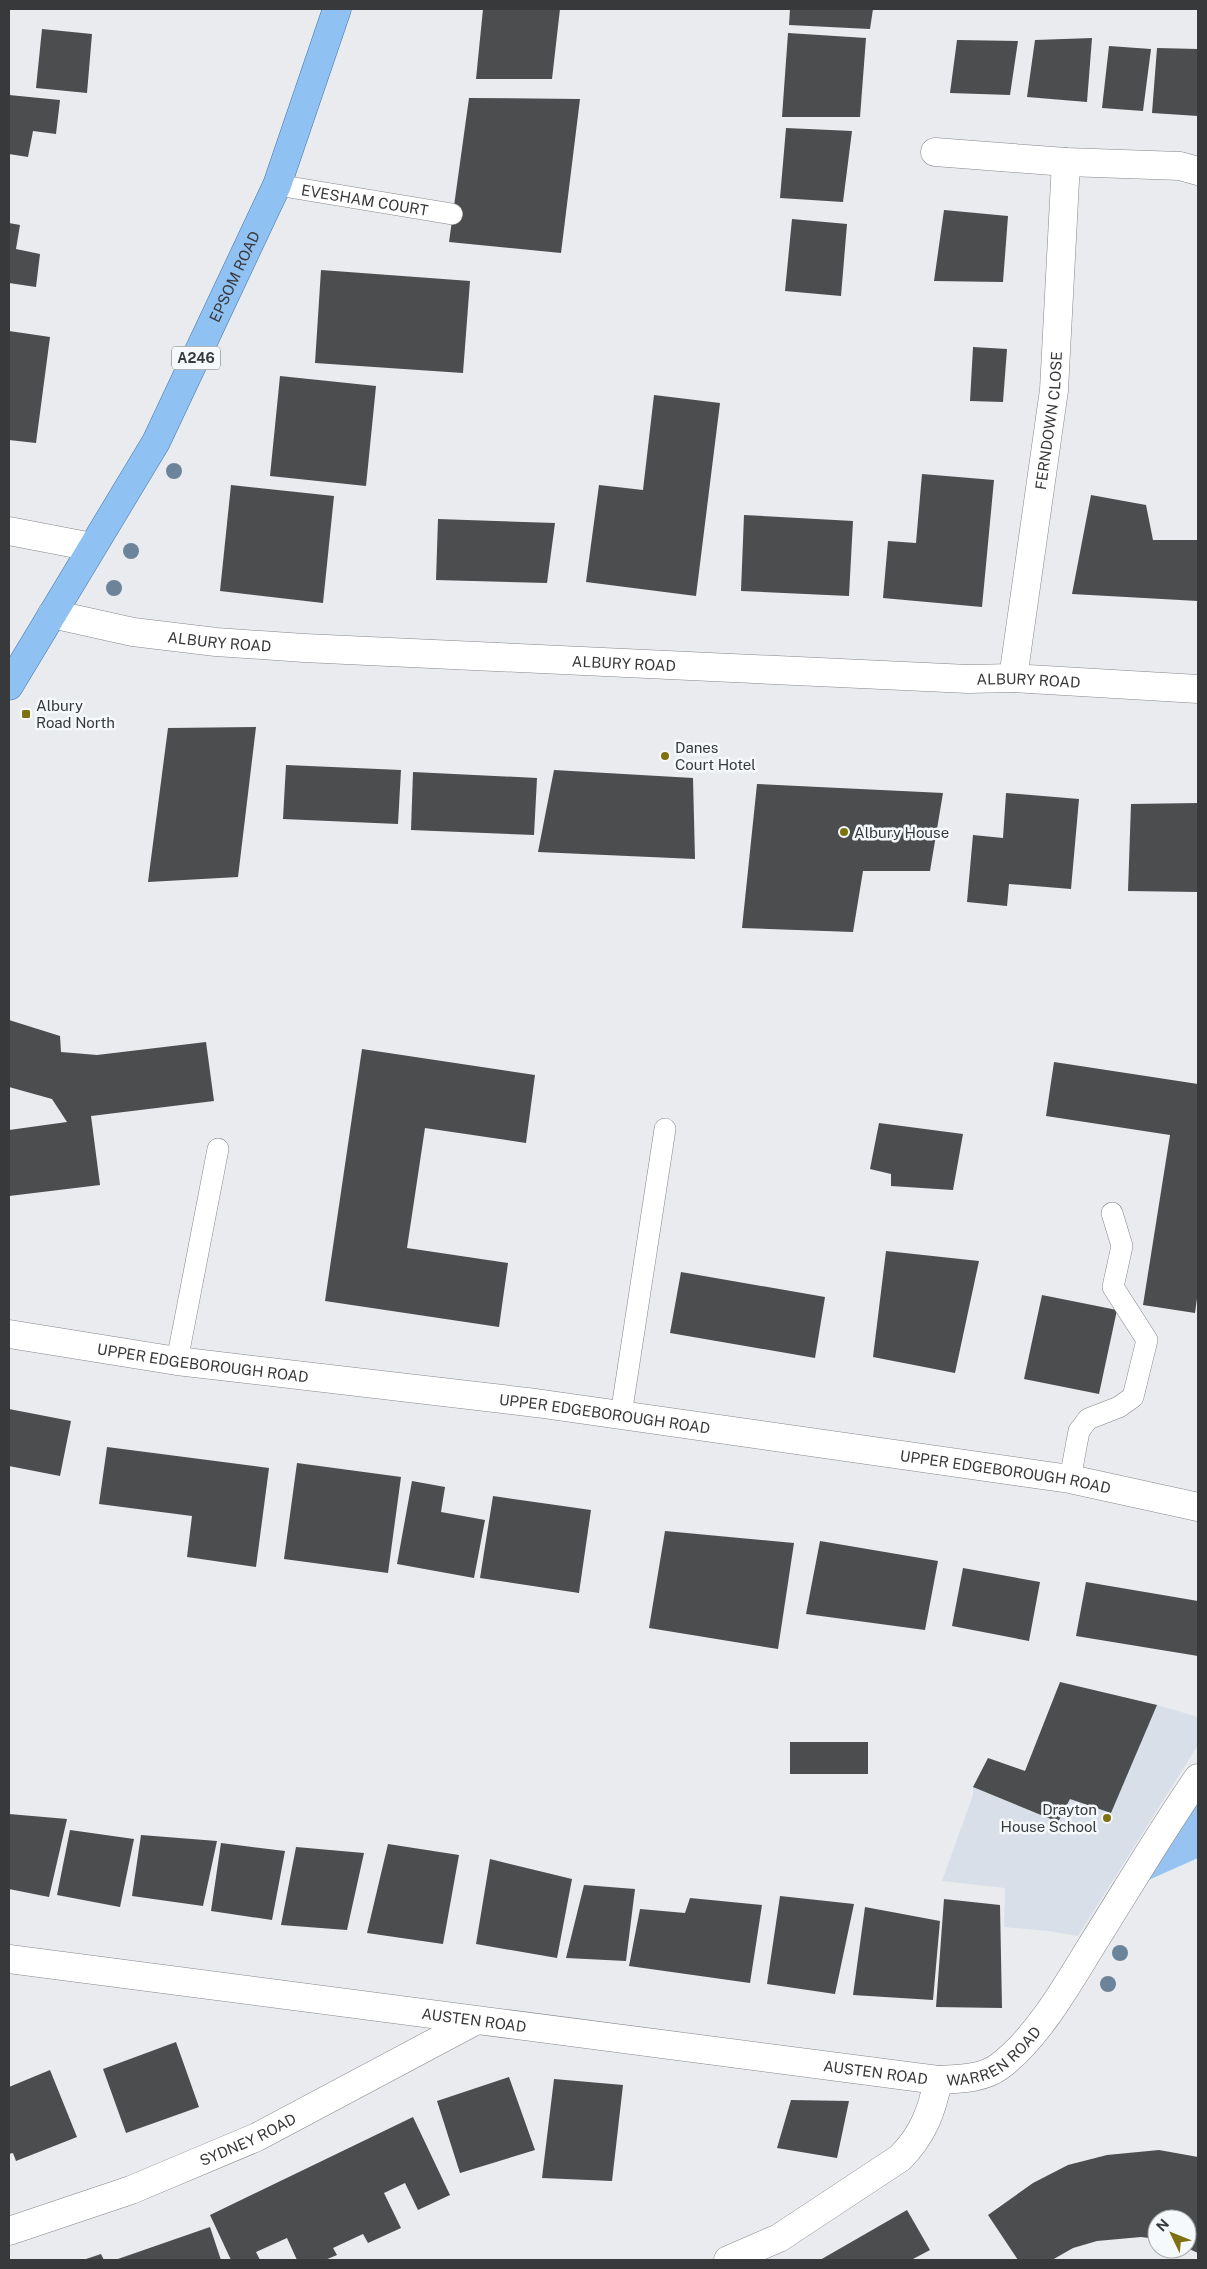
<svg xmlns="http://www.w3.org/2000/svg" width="1207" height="2269" font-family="'Public Sans',sans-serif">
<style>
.built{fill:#d8dfe8}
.green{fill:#97c3f3}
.building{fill:#4b4d4f}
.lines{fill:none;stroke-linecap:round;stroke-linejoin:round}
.service-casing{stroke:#85878a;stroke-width:22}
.minor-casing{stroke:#85878a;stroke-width:29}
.primary-casing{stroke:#4076ad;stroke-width:29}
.service{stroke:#fff;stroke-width:21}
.minor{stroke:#fff;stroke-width:28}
.primary{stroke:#8fc1f3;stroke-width:28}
.tree{fill:#6c849a}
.poi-dot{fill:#7d7111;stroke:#f6f9fb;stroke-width:2}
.labels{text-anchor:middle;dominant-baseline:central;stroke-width:5;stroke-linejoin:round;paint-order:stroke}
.shield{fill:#f6f9fb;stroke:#717374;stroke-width:1}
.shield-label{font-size:14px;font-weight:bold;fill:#38393a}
.street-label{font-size:15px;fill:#38393a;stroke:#f6f9fb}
.poi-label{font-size:15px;fill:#38393a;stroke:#f6f9fb;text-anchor:start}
</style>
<rect width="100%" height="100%" fill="#e9ebee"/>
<path class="built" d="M1157,1705L1198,1717V1745L1078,1936L1048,1931L1004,1927L1005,1888L942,1881L973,1795V1787L1057,1822L1070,1799Z"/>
<path class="green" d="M1198,1778V1858L1126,1890Z"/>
<path class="building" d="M483,9H560L552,79H476Z
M790,9H873L870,29L789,25Z
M42,29L92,34L87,93L36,88Z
M788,33L866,38L860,117H782Z
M1092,38L1087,102L1027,97L1035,40Z
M957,40L1018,41L1010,95L950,93Z
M1109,46L1151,49L1143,111L1102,108Z
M1157,48L1198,49V116L1152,113Z
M9,95L60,100L56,134L33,131L28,157L9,154Z
M469,98L580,99L561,253L449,242Z
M786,128L852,131L843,202L780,198Z
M944,210L1008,216L1003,282L934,281Z
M792,219L847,224L841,296L785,291Z
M9,223L20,225L16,249L40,254L36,287L9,283Z
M321,270L470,281L463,373L315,363Z
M9,331L50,337L36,443L9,440Z
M973,347L1007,349L1003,402L970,401Z
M280,376L376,386L366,486L270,476Z
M654,395L720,403L696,596L586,582L599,485L643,490Z
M922,474L994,480L982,607L883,598L888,541L916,543Z
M231,485L334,496L323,603L220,591Z
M1091,495L1146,505L1153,540H1198V601L1072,594Z
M744,515L853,521L849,596L741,591Z
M438,519L555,523L547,583L436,580Z
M256,727L238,877L148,882L168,728Z
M286,765L401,770L398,824L283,819Z
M554,770L693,778L695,859L538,852Z
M413,772L537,778L534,835L411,830Z
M757,784L943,793L930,871H863L853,932L742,928Z
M1006,793L1079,799L1071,889L1009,884L1007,906L967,902L973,835L1003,838Z
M1198,803V892L1128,891L1131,804Z
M9,1020L60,1036L61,1052L97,1055L206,1042L214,1101L91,1116L100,1185L9,1196V1130L67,1122L52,1099L9,1087Z
M362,1049L535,1075L526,1143L425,1128L407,1248L508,1263L499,1327L325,1301Z
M1054,1062L1198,1084V1291L1195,1313L1143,1305L1170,1135L1046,1116Z
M879,1123L963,1134L953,1190L891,1186V1174L870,1169Z
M886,1251L979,1261L955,1373L873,1357Z
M681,1272L825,1297L815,1358L670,1333Z
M1042,1295L1117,1310L1099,1394L1024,1379Z
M9,1409L71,1421L60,1476L9,1466Z
M107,1447L269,1468L256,1567L187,1557L192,1516L99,1504Z
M297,1463L401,1477L388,1573L284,1559Z
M412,1481L445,1487L441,1512L485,1520L474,1578L397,1564Z
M493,1496L591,1510L579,1593L480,1578Z
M665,1531L794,1543L778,1649L649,1628Z
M820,1541L938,1561L925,1630L806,1614Z
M963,1568L1040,1582L1029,1641L952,1626Z
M1086,1582L1198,1601V1656L1076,1636Z
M1060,1682L1157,1705L1111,1813L1070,1799L1058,1822L973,1787L988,1758L1025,1771Z
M790,1742H868V1774H790Z
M9,1814L67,1819L49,1897L9,1889Z
M70,1830L134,1839L120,1907L57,1895Z
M141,1835L217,1841L203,1906L132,1896Z
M221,1843L285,1851L272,1920L211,1911Z
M388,1844L459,1855L443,1944L367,1933Z
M296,1847L364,1853L347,1930L281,1925Z
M490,1859L572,1879L557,1958L476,1944Z
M584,1885L635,1889L626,1961L566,1958Z
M780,1896L854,1904L835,1994L767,1984Z
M690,1898L762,1905L750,1983L629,1966L640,1909L685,1913Z
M944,1899L1000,1905L1002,2008L936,2007Z
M865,1907L940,1921L933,2000L853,1995Z
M176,2042L199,2107L126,2133L103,2069Z
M50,2070L77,2137L16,2161L13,2153L9,2154V2087Z
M509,2077L535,2150L460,2173L437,2101Z
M554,2079L623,2085L612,2181L542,2178Z
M791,2100L849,2101L837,2158L777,2148Z
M413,2117L450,2195L418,2210L405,2183L384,2193L401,2228L368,2243L363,2234L333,2248L337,2255L325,2260H297L287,2238L256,2252L260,2260H231L210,2215Z
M1159,2150L1198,2157V2253L1187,2248V2219H1157V2239L1141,2237L1097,2241L1073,2248L1052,2260H1018L988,2215L1033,2183L1068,2165L1107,2155Z
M907,2210L930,2250L911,2260H820Z
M210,2227L221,2260H115Z
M101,2254L104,2260H83Z"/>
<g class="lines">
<g class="service-casing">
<g id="service">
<path id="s1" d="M277,185L452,214"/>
<path d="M177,1361L218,1149"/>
<path d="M621,1415L665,1129"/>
<path d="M1070,1479L1079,1431L1088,1419L1119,1407L1133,1397L1147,1340L1113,1287L1122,1246L1112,1213"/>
</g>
</g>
<g class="minor-casing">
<g id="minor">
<path d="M935,152L1066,162L1180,166L1198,171"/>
<path d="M9,531L92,547"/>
<path id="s2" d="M52,614L133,632L216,642L304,648L968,679L1013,678L1198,689"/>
<path id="s3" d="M1013,678L1054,390L1066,162"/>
<path id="s4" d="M9,1334L177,1361L536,1403L1070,1479L1198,1507"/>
<path id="s5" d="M9,1959L938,2080C959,2079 983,2079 1000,2066C1037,2038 1066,1987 1090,1948C1126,1891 1160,1833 1198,1778"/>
<path id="s6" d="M9,2231L131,2190L257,2137L475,2021"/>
<path d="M728,2260L779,2238L900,2158C923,2135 932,2111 938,2080"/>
</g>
</g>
<g class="primary-casing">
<g id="primary">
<path id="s7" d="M9,686L156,442L277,185L337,9"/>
</g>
</g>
<use href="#service" class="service"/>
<use href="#minor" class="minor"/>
<use href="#primary" class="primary"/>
</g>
<g class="tree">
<circle cx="174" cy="471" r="8"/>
<circle cx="131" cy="551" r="8"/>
<circle cx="114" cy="588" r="8"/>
<circle cx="1120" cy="1953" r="8"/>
<circle cx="1108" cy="1984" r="8"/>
</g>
<g class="poi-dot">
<rect x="21" y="709" width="10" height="10" rx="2.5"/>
<circle cx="665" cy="756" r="5"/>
<circle cx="844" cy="832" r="5"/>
<circle cx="1107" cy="1818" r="5"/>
</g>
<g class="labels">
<rect class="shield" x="172" y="346.5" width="48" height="23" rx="4"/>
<g class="shield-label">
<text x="196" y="358">A246</text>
</g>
<g class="street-label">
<text stroke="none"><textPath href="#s1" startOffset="89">EVESHAM COURT</textPath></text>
<text stroke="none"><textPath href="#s7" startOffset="468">EPSOM ROAD</textPath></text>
<text stroke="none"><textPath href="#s3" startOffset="260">FERNDOWN CLOSE</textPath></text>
<text stroke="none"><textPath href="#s2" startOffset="170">ALBURY ROAD</textPath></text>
<text stroke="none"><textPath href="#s2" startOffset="575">ALBURY ROAD</textPath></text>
<text stroke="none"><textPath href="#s2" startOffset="980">ALBURY ROAD</textPath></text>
<text stroke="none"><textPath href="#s4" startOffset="196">UPPER EDGEBOROUGH ROAD</textPath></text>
<text stroke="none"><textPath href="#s4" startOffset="601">UPPER EDGEBOROUGH ROAD</textPath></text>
<text stroke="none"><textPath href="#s4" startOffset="1006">UPPER EDGEBOROUGH ROAD</textPath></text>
<text stroke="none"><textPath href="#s5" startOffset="469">AUSTEN ROAD</textPath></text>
<text stroke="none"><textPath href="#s5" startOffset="1000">WARREN ROAD</textPath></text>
<text stroke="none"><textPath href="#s5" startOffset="874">AUSTEN ROAD</textPath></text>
<text stroke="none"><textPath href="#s6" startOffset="256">SYDNEY ROAD</textPath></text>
</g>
<g class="poi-label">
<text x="36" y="705">Albury<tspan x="36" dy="17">Road North</tspan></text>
<text x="675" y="747">Danes<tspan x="675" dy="17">Court Hotel</tspan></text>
<text x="854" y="832">Albury House</text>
<text x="1097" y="1809" text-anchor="end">Drayton<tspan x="1097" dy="17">House School</tspan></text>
</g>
</g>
<rect width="1207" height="2269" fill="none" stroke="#38393a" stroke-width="20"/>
<g transform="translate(1172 2234) rotate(313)"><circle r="24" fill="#f6f9fb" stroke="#aaacae"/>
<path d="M0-4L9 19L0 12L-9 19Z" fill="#7d7111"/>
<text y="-8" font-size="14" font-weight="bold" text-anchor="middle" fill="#38393a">N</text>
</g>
</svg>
